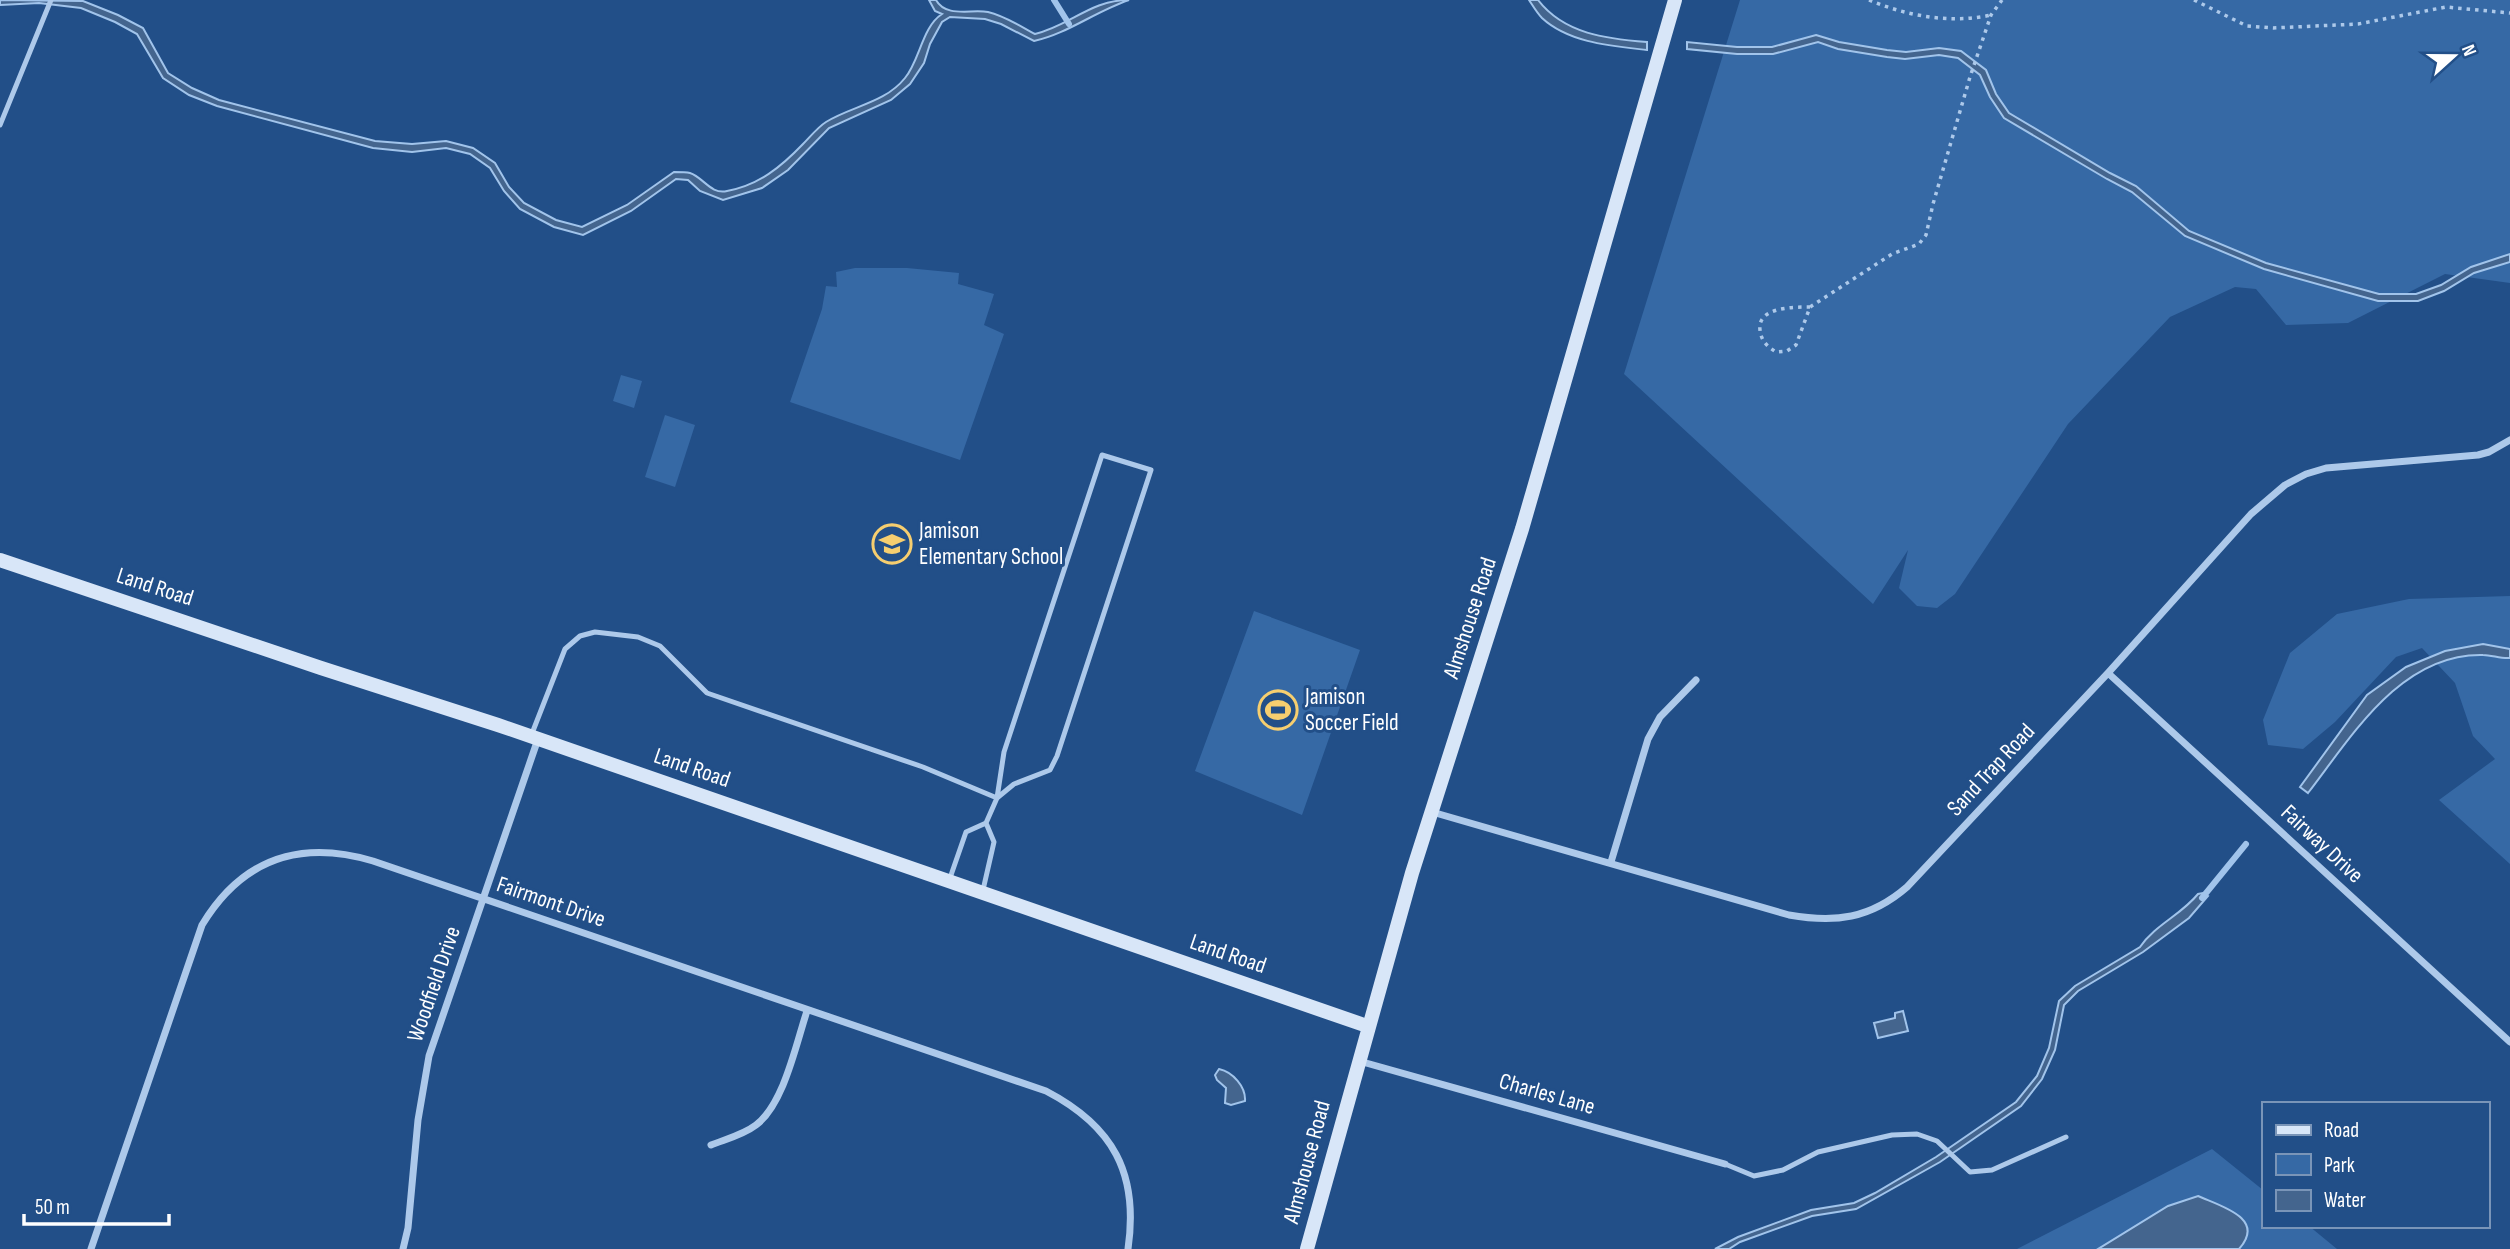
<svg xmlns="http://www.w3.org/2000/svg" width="2510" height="1249" font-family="'Sofia Sans Condensed',sans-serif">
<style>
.green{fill:#3669a5}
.water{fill:#44658e;stroke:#a1c4eb;stroke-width:2}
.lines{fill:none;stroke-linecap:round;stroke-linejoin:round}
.stream{stroke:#a1c4eb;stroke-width:6}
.path{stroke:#adc9ea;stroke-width:3.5;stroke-dasharray:3.5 5;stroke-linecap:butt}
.lane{stroke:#adc9ea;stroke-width:5}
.street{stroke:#adc9ea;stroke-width:7}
.secondary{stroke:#d8e6f8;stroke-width:14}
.labels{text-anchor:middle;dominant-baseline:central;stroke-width:6;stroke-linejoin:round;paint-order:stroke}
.poi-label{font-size:23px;fill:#fff;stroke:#224f88;text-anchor:start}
.street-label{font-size:23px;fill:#fff;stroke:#224f88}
</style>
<rect width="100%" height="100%" fill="#224f88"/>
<path class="green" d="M1740,0H2510V283L2445,274L2348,323L2286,325L2256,289L2235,287L2170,317L2068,424L1955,594L1937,608L1917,606L1899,588L1908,550L1873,604L1624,374Z
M855,268H907L959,273L958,284L994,294L984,325L1004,334L960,460L790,402L822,309L826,286L837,287L836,272Z
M621,375L642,381L634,408L613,401Z
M665,415L695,425L675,487L645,477Z
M2510,596V864L2439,800L2495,759L2473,736L2455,683L2422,648L2396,657L2335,722L2303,749L2268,745L2263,720L2290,653L2337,614L2409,599Z
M1254,611L1360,650L1302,815L1195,771Z
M2212,1149L2263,1190V1226H2309L2337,1249H2239L2247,1240L2168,1206L2098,1249H2017Z"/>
<path class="water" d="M0,0L83,1L118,15L143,28L168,73L192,88L219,100L375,141L412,144L446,141L473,148L495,163L509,187L524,203L556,220L582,227L627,205L674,172C679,172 686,172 690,173C703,177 711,195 727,191C759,185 781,167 803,144C810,137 818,127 826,122C852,106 885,103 905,78C920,60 922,27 942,14L935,11L929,0H936C946,18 971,9 988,12C1005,16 1020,26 1035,34C1070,26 1090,0 1129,0C1096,11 1067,34 1034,41L1001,24L985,19L950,17L942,22L930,44L924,63L910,84L891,100L829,128L788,170L762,188L723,200L700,191L688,180L676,179L631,211L583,235L554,227L520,209L504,191L490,168L470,154L446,148L412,152L373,148L217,106L189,95L163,78L137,34L115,22L81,8L39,3L0,5Z
M1529,0H1538C1564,34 1607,39 1647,42V50C1612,46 1569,43 1542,18C1537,13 1533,6 1529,0Z
M1816,35L1839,42L1887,50L1906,52L1939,48L1961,51L1986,70L1996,94L2009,113L2110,173L2136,186L2189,231L2266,263L2379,294H2416L2441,285L2471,267L2510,254V262L2474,273L2444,291L2418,301H2378L2264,269L2185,236L2132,192L2107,179L2004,118L1990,97L1980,75L1958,58L1939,55L1905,59L1887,57L1838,49L1818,42L1773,54H1737L1687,49V42L1737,47H1772Z
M2483,644L2510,649V658C2501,659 2492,655 2483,655C2401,653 2352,736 2308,793L2300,787L2367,695L2406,667L2445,651Z
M2203,893L2208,896L2189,918L2143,952L2078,991L2064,1005L2055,1050L2042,1079L2021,1106L1940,1162L1856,1209L1812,1216L1740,1242L1729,1249H1715L1738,1237L1811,1210L1854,1203L1875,1193L1936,1157L2016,1102L2037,1076L2049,1048L2059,1001L2075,986L2140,947C2155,925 2181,915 2198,894Z
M1903,1011L1908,1031L1878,1038L1874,1023L1895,1018V1013Z
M1219,1069C1233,1072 1246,1087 1245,1101L1231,1105L1225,1103L1226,1088L1217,1080L1215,1075Z
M2198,1196C2220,1206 2267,1218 2239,1249H2098L2168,1206Z"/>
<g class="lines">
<path class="stream" d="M1054,0L1069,24
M2202,898L2246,844"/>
<path class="path" d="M1869,0C1907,16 1951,24 1991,15
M2194,0L2247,26L2273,28L2358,24L2446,7L2510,13
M1810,307C1793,307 1757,307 1760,330C1761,341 1768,347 1776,352L1787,351L1796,345L1810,307L1892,254L1919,244L1926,235L1933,204L1970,77L1991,15L2002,0"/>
<path class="lane" d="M0,125L51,0
M531,736L565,649L580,636L595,632L638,637L660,646L707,693L923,767L997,798
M950,878L966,832L986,823L997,798L1004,752L1102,455L1151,470L1057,756L1050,770L1014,784L997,798
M983,890L994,842L986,823
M1725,1164L1754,1176L1783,1170L1818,1152L1892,1135L1917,1134L1937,1141L1970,1172L1992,1170L2066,1137"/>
<path class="street" d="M2108,673L2510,1042
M1432,812L1789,915C1835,923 1870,919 1907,887L2108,673L2251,514L2285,485L2306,474L2326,468L2478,455L2489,452L2510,440
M1611,862L1648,739L1660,717L1696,680
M1359,1061L1725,1164
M711,1145C726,1139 743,1135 756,1125C784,1104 796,1044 807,1011
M91,1249L202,925C242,859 299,839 373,861L1046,1091C1113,1126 1139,1173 1128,1249
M403,1249L408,1228L418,1120L429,1056L538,739"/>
<path class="secondary" d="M0,560L321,668L498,725L1367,1026
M1307,1249L1412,873L1522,529L1675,0"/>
</g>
<defs>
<g id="school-ring" transform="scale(2.0125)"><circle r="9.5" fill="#224f88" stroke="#f6ce6f" stroke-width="1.5"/><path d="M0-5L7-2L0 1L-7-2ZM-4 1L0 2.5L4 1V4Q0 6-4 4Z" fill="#f6ce6f"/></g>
<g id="stadium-ring" transform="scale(2.0125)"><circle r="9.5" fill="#224f88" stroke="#f6ce6f" stroke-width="1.5"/><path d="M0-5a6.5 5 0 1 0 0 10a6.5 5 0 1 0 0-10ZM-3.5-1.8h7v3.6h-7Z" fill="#f6ce6f"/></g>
</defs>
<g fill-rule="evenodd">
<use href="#school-ring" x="892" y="544"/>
<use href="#stadium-ring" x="1278" y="710"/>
</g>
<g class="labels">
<g class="poi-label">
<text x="919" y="531">Jamison<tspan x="919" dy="26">Elementary School</tspan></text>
<text x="1305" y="697">Jamison<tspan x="1305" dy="26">Soccer Field</tspan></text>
</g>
<g class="street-label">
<text transform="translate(155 587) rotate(18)">Land Road</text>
<text transform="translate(1470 618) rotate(-72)">Almshouse Road</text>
<text transform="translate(692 768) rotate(19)">Land Road</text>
<text transform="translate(1991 770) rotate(-47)">Sand Trap Road</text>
<text transform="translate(2322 844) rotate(43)">Fairway Drive</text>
<text transform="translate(551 902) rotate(19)">Fairmont Drive</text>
<text transform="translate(1228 954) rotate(19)">Land Road</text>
<text transform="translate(434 984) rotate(-71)">Woodfield Drive</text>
<text transform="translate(1547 1094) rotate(16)">Charles Lane</text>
<text transform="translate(1307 1162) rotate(-75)">Almshouse Road</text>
</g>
</g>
<rect x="2262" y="1102" width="228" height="126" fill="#224f88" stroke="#7a95b8" stroke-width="2"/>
<rect x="2276" y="1125" width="35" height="10" fill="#d8e6f8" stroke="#7a95b8" stroke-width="2"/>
<text x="2324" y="1137" font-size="21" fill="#ffffff">Road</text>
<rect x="2276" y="1154" width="35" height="21" fill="#3669a5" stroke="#7a95b8" stroke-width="2"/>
<text x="2324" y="1172" font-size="21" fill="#ffffff">Park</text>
<rect x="2276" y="1190" width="35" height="21" fill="#44658e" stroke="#7a95b8" stroke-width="2"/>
<text x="2324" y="1207" font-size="21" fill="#ffffff">Water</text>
<g transform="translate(2454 56) rotate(69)" stroke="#224f88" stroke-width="5" paint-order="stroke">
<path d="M0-5L12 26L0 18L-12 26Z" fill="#ffffff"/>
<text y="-10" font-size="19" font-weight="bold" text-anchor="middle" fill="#ffffff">N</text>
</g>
<path d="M24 1214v10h145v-10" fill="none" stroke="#ffffff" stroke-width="3.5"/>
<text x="35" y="1214" font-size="21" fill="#ffffff" stroke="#224f88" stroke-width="5" paint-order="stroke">50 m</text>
</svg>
